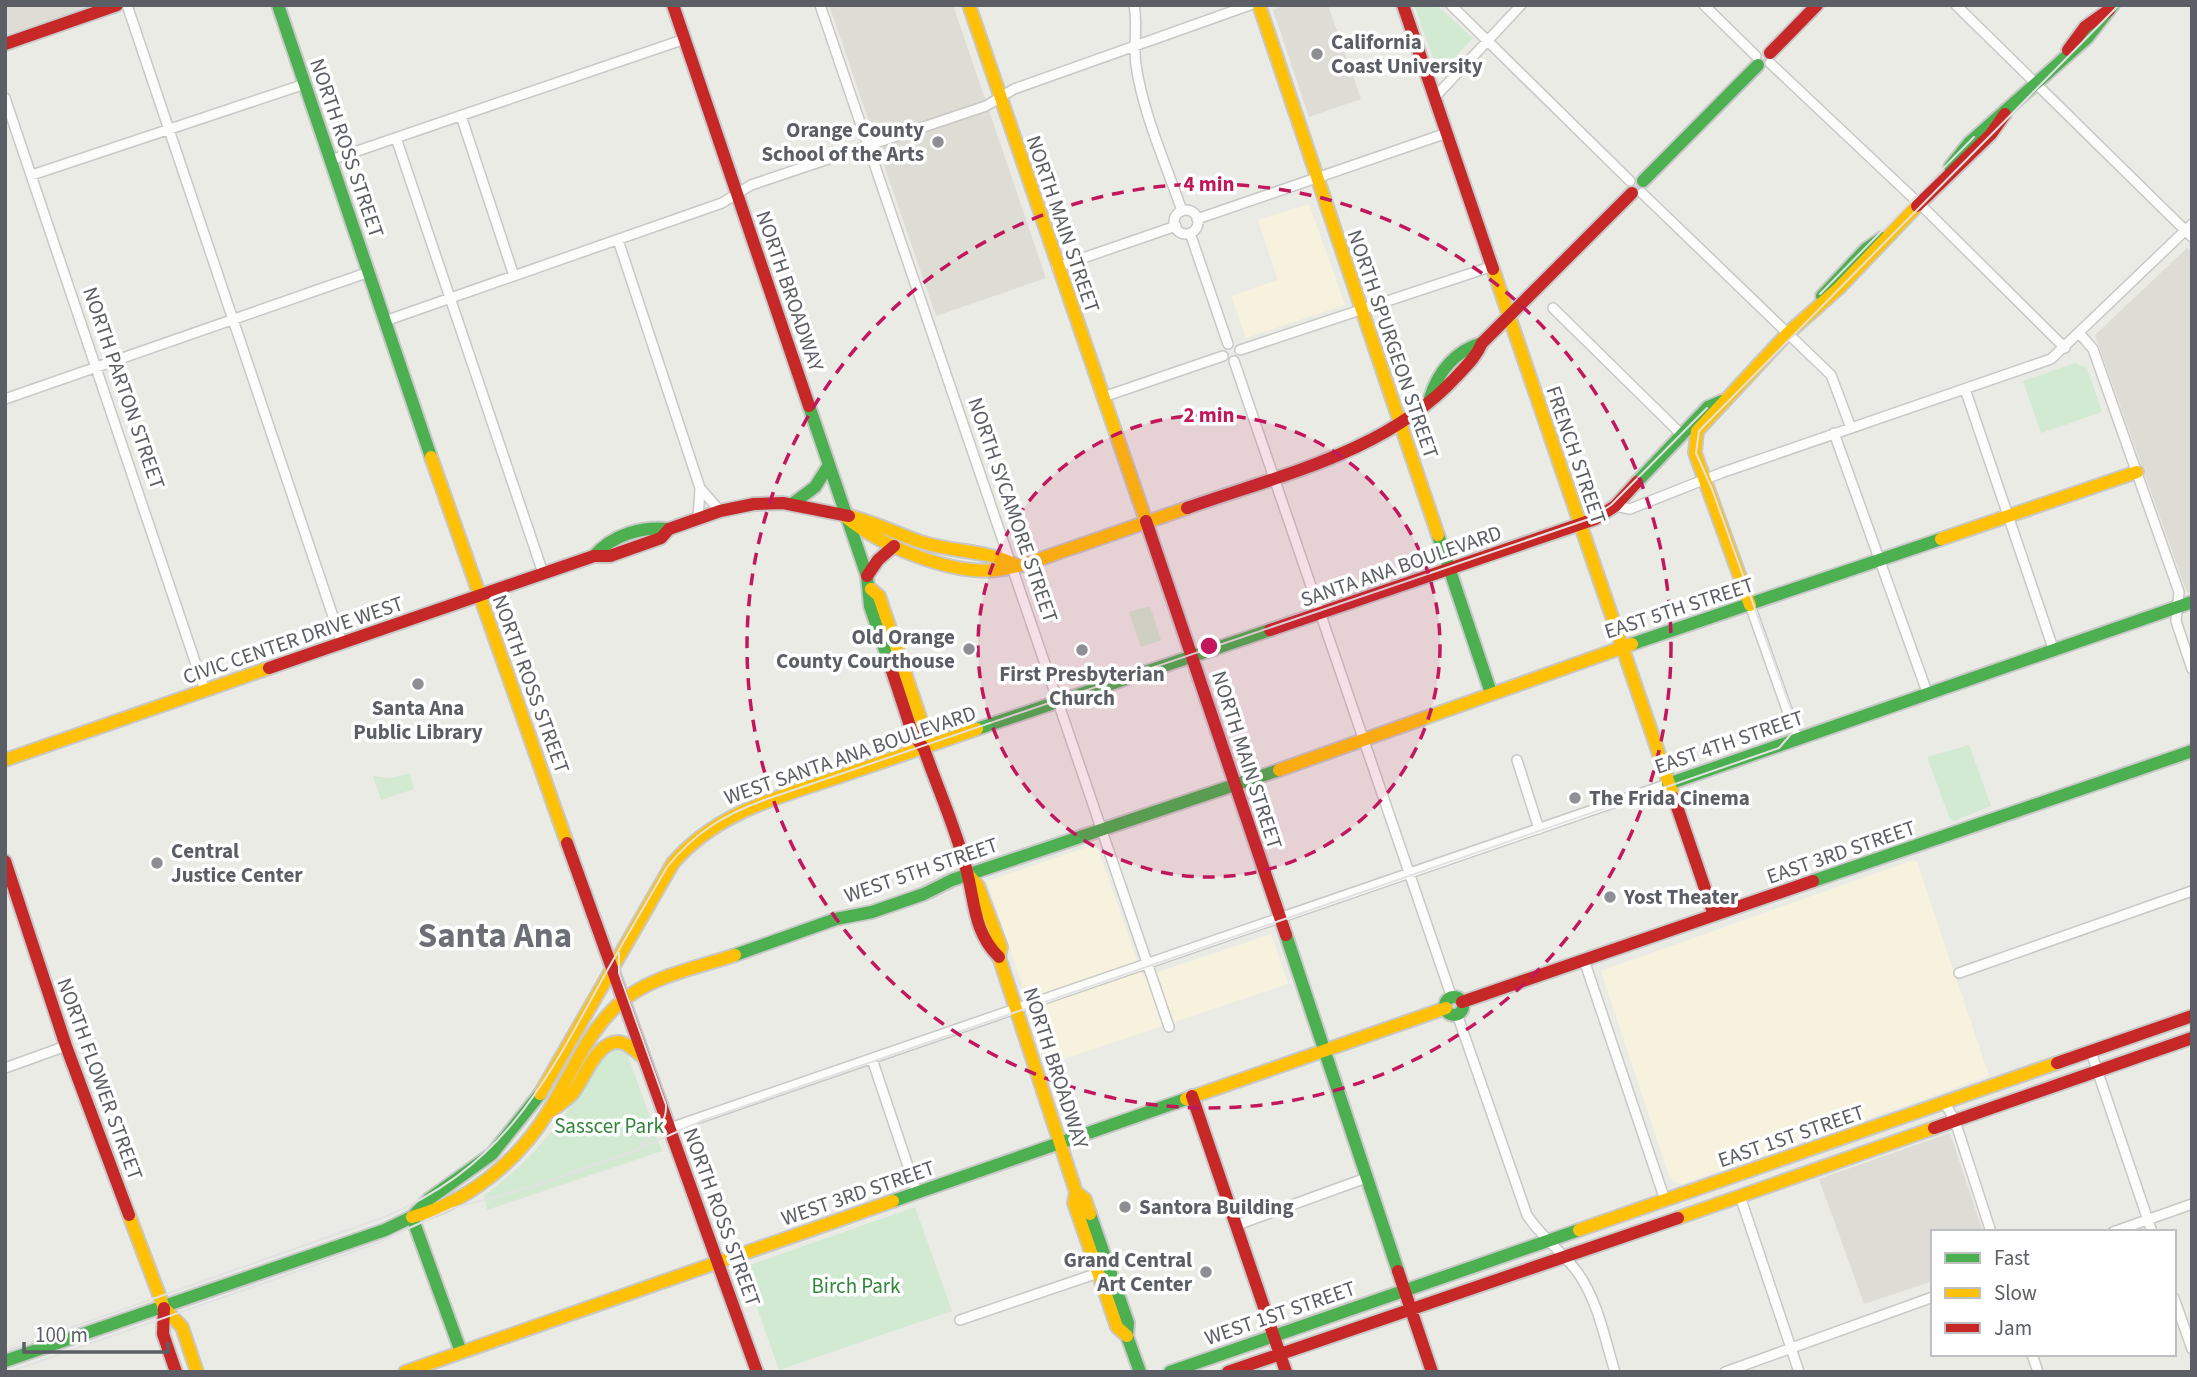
<svg xmlns="http://www.w3.org/2000/svg" width="2197" height="1377" font-family="'Source Sans 3',sans-serif">
<style>
.commercial{fill:#f6f2de}
.education{fill:#dddcd5}
.green{fill:#d2e9d2}
.lines{fill:none;stroke-linecap:round;stroke-linejoin:round}
.street-casing{stroke:#c8c8c6;stroke-width:12}
.fast-casing{stroke:#c8c8c8;stroke-width:16}
.slow-casing{stroke:#c8c8c8;stroke-width:16}
.jam-casing{stroke:#c8c8c8;stroke-width:16}
.street{stroke:#fcfcfb;stroke-width:9}
.fast{stroke:#4caf50;stroke-width:12}
.slow{stroke:#ffc107;stroke-width:12}
.jam{stroke:#c62828;stroke-width:12}
.tram{stroke:#e2e2e2;stroke-width:2}
.ring{fill:none;stroke:#c2185b;stroke-width:3.5;stroke-dasharray:12 9}
.poi-dot{fill:#8d8f92;stroke:#fff;stroke-width:2.5}
.labels{text-anchor:middle;dominant-baseline:central;stroke-width:7;stroke-linejoin:round;paint-order:stroke}
.poi-label{font-size:21px;font-weight:bold;fill:#5b5e64;stroke:#fff;text-anchor:start}
.street-label{font-size:21px;fill:#5b5e64;stroke:#fff}
.park-label{font-size:21px;fill:#31853b;stroke:#fff}
.town-label{font-size:35px;font-weight:bold;fill:#6c7076;stroke:#fff}
.centre{fill:#c2185b;stroke:#fff;stroke-width:3.5}
.ring-label{font-size:21px;text-anchor:middle;font-weight:bold;fill:#c2185b;stroke:#fff;stroke-width:7;stroke-linejoin:round;paint-order:stroke}
</style>
<rect width="100%" height="100%" fill="#ebebe6"/>
<path class="commercial" d="M1309,204L1345,305L1246,338L1231,296L1278,280L1258,220Z
M1096,844L1143,977L1271,934L1288,984L1049,1064L987,881Z
M1913,860L1917,862L1989,1076L1682,1184L1674,1182L1670,1178L1601,971Z"/>
<path class="education" d="M5,5H93L5,35Z
M829,5H953L1046,278L936,316Z
M1285,5H1328L1361,99L1309,117L1273,10Z
M2187,248L2192,252V592L2187,593L2095,335Z
M1950,1133L1983,1232H1933V1281L1864,1304L1819,1179Z"/>
<path class="green" d="M1414,5H1436L1473,38L1439,74Z
M2075,363L2087,368L2102,412L2041,433L2023,381Z
M1150,606L1161,640L1141,647L1129,612Z
M1969,745L1991,806L1954,821L1950,819L1927,757Z
M410,773L414,789L381,800L373,776L391,778Z
M617,1048L627,1053L662,1151L487,1210L484,1195C537,1159 574,1104 607,1051Z
M915,1207L952,1311L779,1370L755,1302L742,1280L744,1267Z"/>
<g class="lines">
<g class="street-casing">
<path id="street" d="M127,5L342,643
M820,5L1169,1027
M1134,5C1138,26 1133,45 1136,65C1143,114 1166,164 1182,211
M1451,5L1630,181
M1704,5L1756,56
M1956,5L2192,237
M1770,63L1928,212L2065,348
M1435,97L1521,5
M5,98L205,691
M461,116L514,276
M396,138L543,573
M331,160L685,39
M32,175L305,84
M1642,193L1831,375L1851,428
M1174 222a12 12 0 1 1 24 0a12 12 0 1 1-24 0Z
M1197,219L1447,133
M1190,233L1228,344
M618,240L700,488L698,519
M1057,267L1176,226
M1553,308L1681,434
M385,321L722,203L751,185L986,106L1014,89L1250,5
M2080,334L2093,349L2179,592L2176,621L2192,669
M1240,350L1493,266
M1234,361L1452,998
M1965,389L2053,648
M1103,397L1223,356
M5,399L369,272
M1834,433L1927,692
M700,488L720,511
M1615,506L1630,509L1721,473L2051,359L2192,224
M1750,605L1797,738
M1517,760L1539,829
M1584,960L1665,1200
M1959,973L2192,891
M1457,1014L1527,1215C1541,1237 1563,1252 1578,1273C1598,1301 1605,1340 1615,1372
M2091,1052L2152,1232
M872,1059L917,1193
M5,1068L66,1046
M1945,1103L1955,1121L1991,1232
M670,1128L1668,784
M1740,1196L1799,1372
M1237,1225L1366,1178
M2113,1232L2192,1204
M2174,1298L2192,1349
M960,1320L1101,1272
M2032,1354L2038,1372
M1725,1372L1933,1297"/>
</g>
<g class="fast-casing">
<path id="fast" d="M278,5L431,457
M1950,167L1969,143L2087,38L2113,5
M1643,181L1758,65
M1822,296L1866,249L1882,238
M1430,398C1438,372 1455,351 1482,343
M809,406L867,576L870,606L888,659
M1637,482L1708,407L1722,401
M792,504L815,487L829,465
M1438,535L1491,693
M594,556C612,535 642,526 669,529
M1632,644L1941,539
M977,729L1270,630
M1668,784L2192,602
M1813,881L2192,751
M1286,935L1398,1271
M735,955L836,919L872,912L924,894L952,880L1279,770
M1445 1006a9 9 0 1 1 18 0a9 9 0 1 1-18 0Z
M893,1201L1186,1099
M1090,1214L1128,1323L1127,1336L1140,1372
M412,1217L461,1352
M5,1361L385,1230L412,1217L429,1199L492,1154L540,1094
M1170,1372L1579,1230"/>
</g>
<g class="slow-casing">
<path id="slow" d="M969,5L1146,521
M1259,5L1438,535
M1493,269L1674,798
M431,457L567,843
M849,516C875,522 897,534 921,542C952,552 983,550 1012,563
M847,518C882,546 950,575 997,570C1023,567 1050,555 1075,547C1112,534 1149,521 1187,508
M1941,539L2137,472
M871,589L879,596L925,732L924,749
M1750,605L1695,453L1697,431L1787,334L1839,288L1917,206
M5,760L269,668
M1279,770L1632,644
M968,874L978,886L1001,947L999,957L1076,1192L1085,1199L1090,1214
M540,1094L673,863C717,812 779,797 841,776C886,760 932,745 977,729
M1186,1099L1446,1008
M551,1111C558,1106 566,1100 572,1094C584,1080 596,1041 619,1042C628,1043 635,1051 642,1056
M1076,1192L1074,1203L1117,1327L1127,1336
M129,1215L164,1308L182,1327L197,1372
M412,1217C468,1202 518,1161 548,1112C573,1073 588,1027 626,998C656,975 700,967 735,955
M1678,1218L1934,1128
M1579,1230L2057,1063
M405,1372L893,1201"/>
</g>
<g class="jam-casing">
<path id="jam" d="M673,5L809,406
M1403,5L1493,269
M5,44L117,5
M2068,50L2085,27L2109,10
M1770,53L1817,5
M1917,206L1991,134L2005,114
M1187,508C1280,475 1387,452 1456,377C1466,366 1476,357 1482,343L1632,193
M1146,521L1286,935
M867,576L878,560L894,546
M1270,630L1595,519L1615,506L1637,482
M888,659L912,732L924,749C938,789 957,831 967,872C975,903 974,933 999,957
M269,668L594,556H610L661,538L669,529L720,511L754,504L783,503L849,516
M1674,798L1714,915
M567,843L757,1372
M5,861L66,1046L129,1215
M1462,1002L1813,881
M2057,1063L2192,1016
M1192,1096L1286,1372
M1934,1128L2192,1038
M1398,1271L1432,1372
M164,1308L163,1334L176,1372
M1228,1372L1678,1218"/>
</g>
<use href="#street" class="street"/>
<use href="#fast" class="fast"/>
<use href="#slow" class="slow"/>
<use href="#jam" class="jam"/>
<path class="tram" d="M1820,294L1974,137
M619,953V973L666,1105C667,1124 654,1133 641,1145
M5,1351L382,1218C498,1170 541,1092 598,987C620,947 644,907 667,867C695,832 725,814 767,799L1589,519L1611,505L1707,408
M9,1372L370,1246L453,1208L535,1186L629,1153L704,1120L1779,748L1792,733V712L1712,489L1696,453L1699,431L2119,5"/>
</g>
<circle cx="1209" cy="646" r="231" fill="#c2185b" fill-opacity=".12"/>
<g class="ring">
<circle cx="1209" cy="646" r="231"/>
<circle cx="1209" cy="646" r="462"/>
</g>
<g class="poi-dot">
<circle cx="1317" cy="54" r="7"/>
<circle cx="938" cy="142" r="7"/>
<circle cx="969" cy="649" r="7"/>
<circle cx="1082" cy="650" r="7"/>
<circle cx="418" cy="684" r="7"/>
<circle cx="1575" cy="798" r="7"/>
<circle cx="157" cy="863" r="7"/>
<circle cx="1610" cy="897" r="7"/>
<circle cx="1125" cy="1207" r="7"/>
<circle cx="1206" cy="1272" r="7"/>
</g>
<g class="labels">
<g class="poi-label">
<text x="1331" y="42">California<tspan x="1331" dy="24">Coast University</tspan></text>
<text x="924" y="130" text-anchor="end">Orange County<tspan x="924" dy="24">School of the Arts</tspan></text>
<text x="955" y="637" text-anchor="end">Old Orange<tspan x="955" dy="24">County Courthouse</tspan></text>
<text x="1082" y="674" text-anchor="middle">First Presbyterian<tspan x="1082" dy="24">Church</tspan></text>
<text x="418" y="708" text-anchor="middle">Santa Ana<tspan x="418" dy="24">Public Library</tspan></text>
<text x="1589" y="798">The Frida Cinema</text>
<text x="171" y="851">Central<tspan x="171" dy="24">Justice Center</tspan></text>
<text x="1624" y="897">Yost Theater</text>
<text x="1139" y="1207">Santora Building</text>
<text x="1192" y="1260" text-anchor="end">Grand Central<tspan x="1192" dy="24">Art Center</tspan></text>
</g>
<g class="street-label">
<text transform="translate(347 148) rotate(71)">NORTH ROSS STREET</text>
<text transform="translate(1063 224) rotate(71)">NORTH MAIN STREET</text>
<text transform="translate(790 291) rotate(71)">NORTH BROADWAY</text>
<text transform="translate(1393 344) rotate(71)">NORTH SPURGEON STREET</text>
<text transform="translate(124 388) rotate(71)">NORTH PARTON STREET</text>
<text transform="translate(1576 455) rotate(71)">FRENCH STREET</text>
<text transform="translate(1013 510) rotate(71)">NORTH SYCAMORE STREET</text>
<text transform="translate(1401 566) rotate(-19)">SANTA ANA BOULEVARD</text>
<text transform="translate(1679 608) rotate(-18)">EAST 5TH STREET</text>
<text transform="translate(293 640) rotate(-19)">CIVIC CENTER DRIVE WEST</text>
<text transform="translate(531 684) rotate(70)">NORTH ROSS STREET</text>
<text transform="translate(1729 742) rotate(-19)">EAST 4TH STREET</text>
<text transform="translate(850 755) rotate(-19)">WEST SANTA ANA BOULEVARD</text>
<text transform="translate(1247 760) rotate(72)">NORTH MAIN STREET</text>
<text transform="translate(1841 852) rotate(-19)">EAST 3RD STREET</text>
<text transform="translate(921 870) rotate(-19)">WEST 5TH STREET</text>
<text transform="translate(1056 1068) rotate(72)">NORTH BROADWAY</text>
<text transform="translate(100 1079) rotate(70)">NORTH FLOWER STREET</text>
<text transform="translate(1791 1136) rotate(-19)">EAST 1ST STREET</text>
<text transform="translate(858 1193) rotate(-19)">WEST 3RD STREET</text>
<text transform="translate(722 1217) rotate(70)">NORTH ROSS STREET</text>
<text transform="translate(1280 1313) rotate(-19)">WEST 1ST STREET</text>
</g>
<g class="park-label">
<text x="609" y="1126">Sasscer Park</text>
<text x="856" y="1286">Birch Park</text>
</g>
<g class="town-label">
<text x="495" y="936">Santa Ana</text>
</g>
</g>
<circle cx="1209" cy="646" r="10" class="centre"/>
<g class="ring-label">
<text x="1209" y="191">4 min</text>
<text x="1209" y="422">2 min</text>
</g>
<rect width="2197" height="1377" fill="none" stroke="#5b5e64" stroke-width="14"/>
<rect x="1931" y="1230" width="245" height="126" fill="#ffffff" stroke="#bdbfc1" stroke-width="2"/>
<rect x="1945" y="1253" width="35" height="10" fill="#4caf50" stroke="#bdbfc1" stroke-width="2"/>
<text x="1994" y="1265" font-size="21" fill="#5b5e64">Fast</text>
<rect x="1945" y="1288" width="35" height="10" fill="#ffc107" stroke="#bdbfc1" stroke-width="2"/>
<text x="1994" y="1300" font-size="21" fill="#5b5e64">Slow</text>
<rect x="1945" y="1323" width="35" height="10" fill="#c62828" stroke="#bdbfc1" stroke-width="2"/>
<text x="1994" y="1335" font-size="21" fill="#5b5e64">Jam</text>
<path d="M24 1342v10h144v-10" fill="none" stroke="#5b5e64" stroke-width="3.5"/>
<text x="35" y="1342" font-size="21" fill="#5b5e64" stroke="#ffffff" stroke-width="5" paint-order="stroke">100 m</text>
</svg>
